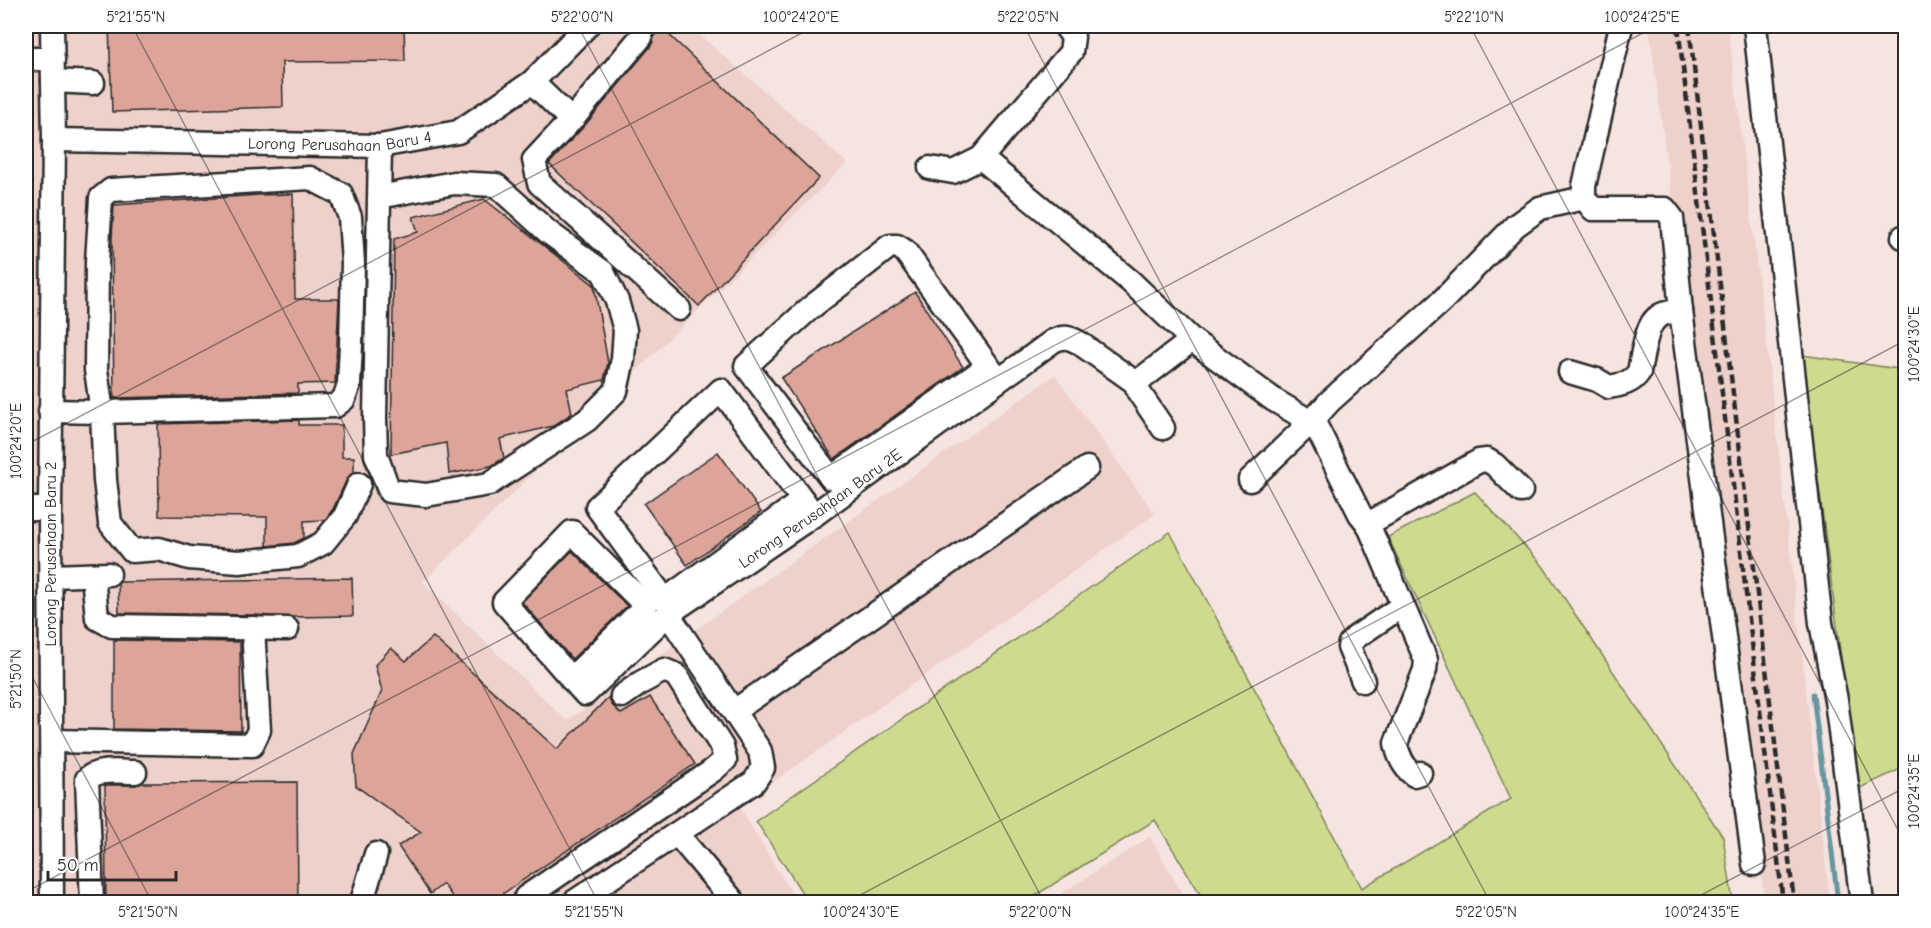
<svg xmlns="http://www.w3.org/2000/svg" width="1931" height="928" font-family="'Comic Neue',sans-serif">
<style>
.built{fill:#eed1cb}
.green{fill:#cedb8e;stroke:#7c835c;stroke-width:1.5}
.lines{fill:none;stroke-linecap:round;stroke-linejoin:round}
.stream{stroke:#67969f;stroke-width:5}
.building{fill:#dda499;stroke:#2b2b2b;stroke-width:1.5}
.minor-casing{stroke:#2b2b2b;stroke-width:27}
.minor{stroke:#fff;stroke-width:22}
.rail{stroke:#2b2b2b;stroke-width:4.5;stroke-dasharray:9 4.5;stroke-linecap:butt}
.ticks{fill:none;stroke:#2b2b2b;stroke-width:1.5;stroke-opacity:0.45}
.labels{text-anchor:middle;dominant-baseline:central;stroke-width:6;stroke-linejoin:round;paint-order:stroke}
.street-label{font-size:16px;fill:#2b2b2b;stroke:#fff}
.neatline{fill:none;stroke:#2b2b2b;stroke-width:2}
.ticks-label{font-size:15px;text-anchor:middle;fill:#2b2b2b}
</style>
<rect width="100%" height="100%" fill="#f5e4e0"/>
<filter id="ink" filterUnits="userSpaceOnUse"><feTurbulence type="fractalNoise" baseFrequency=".0167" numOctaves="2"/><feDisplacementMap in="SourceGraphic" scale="12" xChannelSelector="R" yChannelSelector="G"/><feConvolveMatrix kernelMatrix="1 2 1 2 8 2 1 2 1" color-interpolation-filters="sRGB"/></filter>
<g filter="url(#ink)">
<path class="built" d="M26,26H689L847,163L423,582L567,721L1055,375L1155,514L739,806L797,902H26Z
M1649,26H1728L1769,365L1830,902H1765Z
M1150,837L1187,902H1048Z"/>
<path class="green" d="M1802,355L1905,370V767L1858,789Z
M1475,492L1543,566L1723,837L1733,902H1205L1155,820L1025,902H808L756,821L1170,532L1362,888L1511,799L1388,537Z"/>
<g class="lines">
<path class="stream" d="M1813,694L1838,902"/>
</g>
<path class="building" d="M109,26H404L405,61L282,62L283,107L112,112Z
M662,28L819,178L699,306L549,164L586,124L651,46L654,37Z
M293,194L295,299H339L335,383L298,384V393L114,398L112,238L114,205L259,195Z
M484,199L594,285L608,363L604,380L567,389L572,413L553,426L500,439L504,458L491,466L449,474L446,443L391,454L394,239L418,232L413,217Z
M915,292L963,367L834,459L781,378Z
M299,420V425H342V457H354V472L347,479L333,509L325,520L304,521V538L294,543L267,546V517L159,516L158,424Z
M718,452L761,512L687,565L644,504Z
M572,551L627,606L572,659L522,602Z
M352,578L353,616L293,617L253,615L119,613L118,584L120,582Z
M433,637L557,749L609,697L611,704L621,714L650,697L695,764L489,903H457L443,884L430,894L398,846L421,832L356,786L354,754L382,691L375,665L391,648L406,661Z
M114,640L240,642L241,731L114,729Z
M297,782L298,903H106L105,785H135L143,783Z"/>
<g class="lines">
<g class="minor-casing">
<g id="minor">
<path d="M1621,26L1584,186V198L1593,209H1665L1672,218L1681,311L1754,864"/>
<path d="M1755,26L1821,623L1836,700L1862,902"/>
<path d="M26,59H53"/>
<path d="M53,81L93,83"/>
<path d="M532,82L566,115H576L641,37"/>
<path d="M576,115L534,160L539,183L679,309"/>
<path id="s1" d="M54,140L380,146L458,132L532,82L587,26"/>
<path d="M981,158L1130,281L1192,340L1274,400L1311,422L1317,428L1360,514L1368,524L1426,660L1425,670L1396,743C1398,755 1404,768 1414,775L1420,773"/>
<path d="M930,168L953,172L981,158L1071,52L1073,37L1065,26"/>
<path d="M379,197L454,183L496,185L548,232L603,272L617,301L625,330L623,359L616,391L587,420L489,484L426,495L389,491L376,455L375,418L380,146"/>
<path d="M1903,237H1906"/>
<path d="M988,366L831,478L746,366L809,309L890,246H897L905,251L988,366L998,380"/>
<path d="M1570,372L1597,380L1609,387C1621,385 1632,383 1639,372C1642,358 1646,324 1658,317C1664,312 1673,312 1681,311"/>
<path d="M1136,383L1192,340"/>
<path d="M50,411L102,412L335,406L344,399L349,384L351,345L353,263L350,217L341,194L310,178L111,190L101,198L97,262L96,370L102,412L105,480L110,523L132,551L159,549L189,558L239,562L298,556L323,543L345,516L359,484"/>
<path d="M1250,480L1311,422L1330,401L1442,301L1515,226L1540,208L1584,198"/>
<path d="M803,500L665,600L597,507L721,390L814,515"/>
<path d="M26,509H50"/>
<path d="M1368,524L1479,461L1487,460L1495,465L1521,491"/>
<path d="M93,575L97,618L112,626L287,629"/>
<path d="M52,576L109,574"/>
<path id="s2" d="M571,679L646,606L572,532L504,602L585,694L668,614L814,515L1053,341C1064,336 1068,337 1078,342L1136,383L1138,391L1163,428"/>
<path d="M1363,681L1349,647L1350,643L1356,637L1402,606"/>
<path d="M734,711L1087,468"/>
<path d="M52,741L252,745L259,730L253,628"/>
<path d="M677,834L734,902"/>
<path d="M52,902L50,509L54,140L52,26"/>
<path d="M92,902L87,779C97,768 122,772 135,772"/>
<path d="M364,902L363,898L376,854"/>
<path d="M530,902L526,897L712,771L725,760L722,747L676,675L664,670L642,682L622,696"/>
<path d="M574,902L754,782L763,768L760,751L668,614"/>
</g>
</g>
<use href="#minor" class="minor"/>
<path class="rail" d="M1678,26L1783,902
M1689,26L1794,902"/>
</g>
</g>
<path class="ticks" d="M132,26L598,902M578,26L1044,902M1024,26L1490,902M1470,26L1906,845M26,445L815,26M26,665L152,902M26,892L1656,26M847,902L1906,340M1688,902L1906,787"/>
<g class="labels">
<g class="street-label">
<text stroke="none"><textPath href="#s1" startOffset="286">Lorong Perusahaan Baru 4</textPath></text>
<text stroke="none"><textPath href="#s2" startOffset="730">Lorong Perusahaan Baru 2E</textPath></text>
<text transform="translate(51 554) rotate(-90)">Lorong Perusahaan Baru 2</text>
</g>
</g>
<rect width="1931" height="928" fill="none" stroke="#fff" stroke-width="66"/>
<path d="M48 871v9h128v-9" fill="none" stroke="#2b2b2b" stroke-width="3"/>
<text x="57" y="871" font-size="18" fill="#2b2b2b" stroke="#ffffff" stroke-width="4.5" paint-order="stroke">50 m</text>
<rect x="33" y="33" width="1865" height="862" class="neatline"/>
<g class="ticks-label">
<text x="136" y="22">5°21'55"N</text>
<text x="582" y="22">5°22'00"N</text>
<text x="801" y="22">100°24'20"E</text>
<text x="1028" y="22">5°22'05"N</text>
<text x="1474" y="22">5°22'10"N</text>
<text x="1642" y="22">100°24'25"E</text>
<text transform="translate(1914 344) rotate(-90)" y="5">100°24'30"E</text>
<text transform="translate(16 441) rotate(-90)" y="5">100°24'20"E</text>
<text transform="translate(16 679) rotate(-90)" y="5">5°21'50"N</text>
<text transform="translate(1914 791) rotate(-90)" y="5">100°24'35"E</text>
<text x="148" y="917">5°21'50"N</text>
<text x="594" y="917">5°21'55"N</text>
<text x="861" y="917">100°24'30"E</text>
<text x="1040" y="917">5°22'00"N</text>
<text x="1486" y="917">5°22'05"N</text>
<text x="1702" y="917">100°24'35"E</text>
</g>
</svg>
